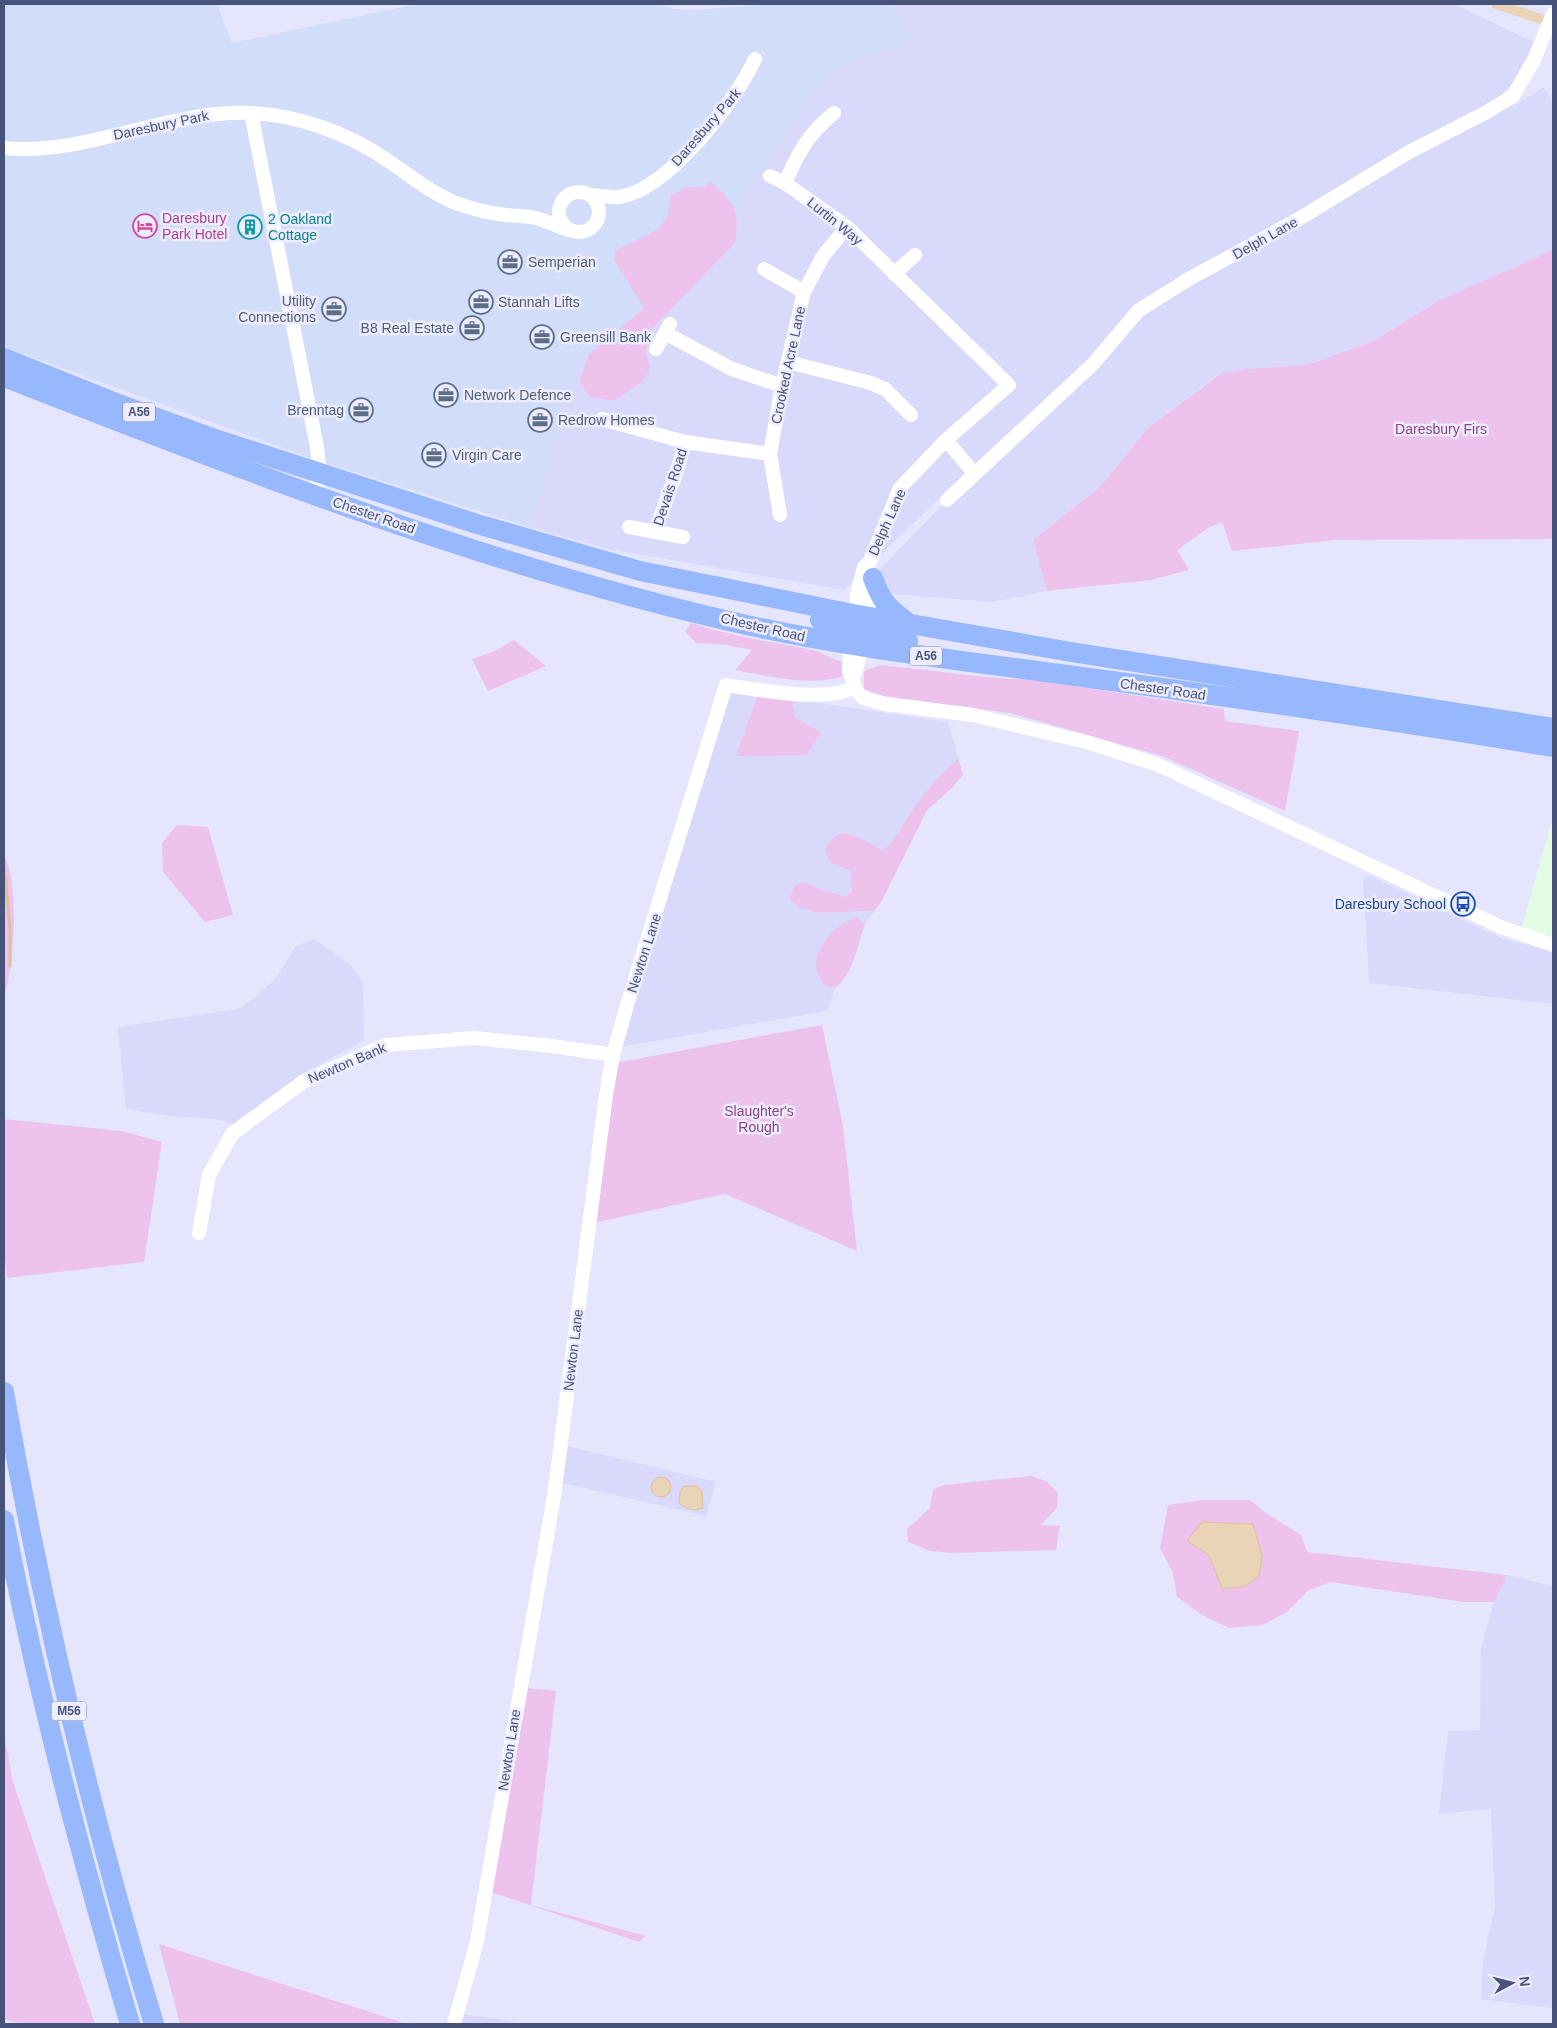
<svg xmlns="http://www.w3.org/2000/svg" width="1557" height="2028" font-family="Arial,sans-serif">
<style>
.residential{fill:#d9dafb}
.commercial{fill:#d2ddfa}
.education{fill:#e2fbe3}
.green{fill:#edc2ed}
.water{fill:#ead4b8;stroke:#ddc29d}
.lines{fill:none;stroke-linecap:round;stroke-linejoin:round}
.stream{stroke:#ddc29d;stroke-width:3}
.canal{stroke:#ead4b8;stroke-width:10}
.minor{stroke:#fff;stroke-width:14}
.highway{stroke:#97b8fd;stroke-width:20}
.labels{text-anchor:middle;dominant-baseline:central;stroke-width:5;stroke-linejoin:round;paint-order:stroke}
.shield{fill:#eeedff;stroke:#7a81a2;stroke-width:1}
.shield-label{font-size:12px;font-weight:bold;fill:#48537a}
.street-label{font-size:14px;fill:#48537a;stroke:#eeedff}
.hotel-label{font-size:14px;fill:#b23c85;stroke:#eeedff;text-anchor:start}
.culture-label{font-size:14px;fill:#0d838f;stroke:#eeedff;text-anchor:start}
.service-label{font-size:14px;fill:#4e5e75;stroke:#eeedff;text-anchor:start}
.park-label{font-size:14px;fill:#8d4384;stroke:#eeedff}
.transit-label{font-size:14px;fill:#164399;stroke:#eeedff;text-anchor:end}
</style>
<rect width="100%" height="100%" fill="#e6e5fe"/>
<path class="residential" d="M892,4H1454L1534,42L1516,79L1499,98L1336,192L1520,102L1544,87L1553,102V250L1438,301L1375,340L1308,365L1246,369L1217,375L1147,429L1100,487L1033,540L1047,591L992,602L881,593L880,569L947,500L1093,364L1128,312L1076,373L1003,437L844,590L608,549L530,527L576,366L644,308L740,215L746,192L759,170L811,96L830,75L851,61L910,41Z
M724,691L750,693L948,722L963,774L953,787L927,810L881,902L865,924L852,965L843,982L835,988L827,1011L620,1047Z
M1371,876L1503,939L1553,952V1004L1369,983L1363,878Z
M314,939L351,965L363,983L364,1041L301,1074L233,1124L215,1119L169,1116L126,1109L118,1027L237,1009L252,1000L276,978L296,946Z
M568,1446L716,1482L706,1516L562,1483Z
M1507,1575L1553,1586V2008L1481,1999L1483,1961L1495,1907L1491,1809L1439,1814L1448,1731L1480,1730L1481,1648L1494,1602Z
M458,2013L527,2024H454Z"/>
<path class="commercial" d="M4,4H217L232,43L417,4H659L674,9L696,10L769,4H892L911,41L851,61L830,75L811,96L759,170L746,192L740,215L731,235L694,273L642,309L576,366L530,527L319,461L4,347Z"/>
<path class="education" d="M1553,816V940L1521,930Z"/>
<path class="green" d="M711,182C735,204 740,209 735,243L649,332L646,350L650,369L643,381L614,401L590,397L580,382L589,354L644,308L614,260L616,251C644,233 671,235 670,196L685,188L705,186Z
M1553,250V539L1335,540L1232,551L1222,522L1208,528L1177,550L1189,570L1151,580L1047,591L1033,540L1100,487L1147,429L1220,374L1246,369L1308,365L1375,340L1438,301Z
M691,623C730,636 772,642 813,650C824,652 830,660 845,662L843,676C813,687 767,676 735,670L752,650L720,644L696,643L685,631Z
M514,640L546,666L488,691L472,659L495,651Z
M881,665L985,677L1041,681L1224,709L1225,721L1299,731L1285,811L1162,756L1010,713L884,696L864,689V671Z
M758,694L792,699L795,718L821,732L807,755L736,756Z
M958,759L963,774L953,787L927,810L881,902L874,911C847,909 810,921 790,899L794,886L802,882L845,897L852,892L850,870L830,863L825,850C840,819 861,840 883,850C897,840 903,823 913,809C926,791 941,773 958,759Z
M177,825L208,827L233,915L205,922L163,872L162,843Z
M4,855C20,884 14,966 4,997Z
M857,918L865,924C857,945 854,973 835,988L825,986C822,982 819,977 817,972C810,951 838,920 857,918Z
M822,1025L843,1126L857,1251L725,1194L594,1223L614,1063Z
M4,1119L122,1131L162,1142L144,1262L7,1278L4,1250Z
M1031,1476L1046,1481L1058,1493L1057,1508L1041,1525L1060,1526L1056,1550L952,1553L930,1551L908,1542L907,1529L930,1508L933,1489L944,1485Z
M1203,1500H1250L1267,1514L1301,1535L1307,1552L1507,1575L1494,1602H1463L1331,1582L1309,1590L1287,1612L1262,1625L1229,1628L1202,1615L1177,1597L1173,1573L1160,1548L1168,1505Z
M528,1688L556,1691L531,1905L646,1936L639,1942L491,1892Z
M4,1735L13,1782L95,2024H22L4,2019Z
M159,1944L407,2024H180Z"/>
<path class="water" d="M651 1487a10 10 0 1 1 20 0a10 10 0 1 1-20 0Z
M684,1486H697L702,1491L703,1508C694,1511 687,1510 679,1503L680,1492Z
M1202,1522L1253,1524L1262,1556L1259,1576L1246,1586L1222,1589L1209,1555L1187,1541Z"/>
<g class="lines">
<path class="stream" d="M4,865L10,927V966"/>
<path class="canal" d="M1496,4L1553,23"/>
<path class="minor" d="M251,113L317,447L320,474L314,494
M4,148C87,156 166,110 250,113C297,115 345,132 384,158C407,173 426,190 451,201C468,208 487,213 506,215C516,216 526,216 536,218C547,221 557,226 568,230
M770,176L785,183L847,227L1009,385L946,440L900,488L870,561L864,567L858,590L850,645L849,671L857,691L863,698L885,704L973,715L1086,742L1156,764L1501,927L1553,945
M785,183C798,153 808,134 834,113
M559 212a20 20 0 1 1 40 0a20 20 0 1 1-40 0Z
M589,195C598,195 610,198 619,197C668,190 735,102 755,59
M764,269L804,292
M894,274L915,255
M665,333L732,369L782,386
M656,349L670,324
M788,362L871,383L885,389L911,415
M602,419L685,442L770,454
M946,440L974,473
M947,500L1093,364L1138,311L1187,280L1297,220L1409,152L1485,113L1513,96L1534,60L1553,14
M780,515L770,454L782,386L804,292L823,256L847,227
M629,527L683,537
M655,532C665,502 678,473 685,442
M854,676L860,655L872,580
M199,1233L209,1175L232,1134L303,1082L386,1045L474,1038L552,1046L613,1055
M454,2024L477,1941L554,1496L606,1095L613,1055L627,1005L726,685C761,690 824,703 855,687"/>
<path class="highway" d="M4,358L121,405L212,438L477,524L640,571L853,614L1071,652L1553,728
M4,377C248,472 494,569 751,626C853,648 957,660 1060,674C1225,696 1389,720 1553,747
M873,578C881,601 888,608 907,622
M820,620L908,641
M4,1392C42,1606 91,1817 154,2024
M4,1520C37,1690 81,1858 130,2024"/>
</g>
<defs>
<g id="hotel-ring" transform="scale(1.25)"><circle r="9.5" fill="#eeedff" stroke="#d1479c" stroke-width="1.5"/><path d="M-6-4.5h1.5V1H6V5H4.5V3h-9V5H-6ZM-4 0a1.8 1.8 0 1 1 3.6 0ZM.5 0V-2.5h3Q6-2.5 6 0Z" fill="#d1479c"/></g>
<g id="building-ring" transform="scale(1.25)"><circle r="9.5" fill="#eeedff" stroke="#0f9aa8" stroke-width="1.5"/><path d="M-4-6H4V6H1V3H-1V6H-4ZM-2.5-4.3h1.7v1.8h-1.7ZM.8-4.3h1.7v1.8H.8ZM-2.5-1h1.7V.8h-1.7ZM.8-1h1.7V.8H.8Z" fill="#0f9aa8"/></g>
<g id="office-ring" transform="scale(1.25)"><circle r="9.5" fill="#eeedff" stroke="#5c6f8a" stroke-width="1.5"/><path d="M-6-3h4V-5.5h4V-3h4V5H-6ZM-1-4.5V-3h2v-1.5ZM-6 0V1H6V0Z" fill="#5c6f8a"/></g>
<g id="bus-ring" transform="scale(1.25)"><circle r="9.5" fill="#eeedff" stroke="#1a4fb4" stroke-width="1.5"/><path d="M-5-6H5V4H4V6H2V4H-2V6H-4V4H-5ZM-3.5-4V0h7V-4ZM-3.5 1.2v1.5H-2V1.2ZM2 1.2v1.5H3.5V1.2Z" fill="#1a4fb4"/></g>
</defs>
<g fill-rule="evenodd">
<use href="#hotel-ring" x="145" y="226"/>
<use href="#building-ring" x="250" y="227"/>
<use href="#office-ring" x="510" y="262"/>
<use href="#office-ring" x="481" y="302"/>
<use href="#office-ring" x="334" y="309"/>
<use href="#office-ring" x="472" y="328"/>
<use href="#office-ring" x="542" y="337"/>
<use href="#office-ring" x="446" y="395"/>
<use href="#office-ring" x="361" y="410"/>
<use href="#office-ring" x="540" y="420"/>
<use href="#office-ring" x="434" y="455"/>
<use href="#bus-ring" x="1463" y="904"/>
</g>
<g class="labels">
<g class="shield">
<rect x="123" y="402.5" width="32" height="19" rx="4"/>
<rect x="910" y="646.5" width="32" height="19" rx="4"/>
<rect x="51.5" y="1701.5" width="35" height="19" rx="4"/>
</g>
<g class="shield-label">
<text x="139" y="412">A56</text>
<text x="926" y="656">A56</text>
<text x="69" y="1711">M56</text>
</g>
<g class="street-label">
<text transform="translate(161 125) rotate(-12)">Daresbury Park</text>
<text transform="translate(706 127) rotate(-49)">Daresbury Park</text>
<text transform="translate(835 221) rotate(39)">Lurtin Way</text>
<text transform="translate(1265 238) rotate(-29)">Delph Lane</text>
<text transform="translate(788 365) rotate(-78)">Crooked Acre Lane</text>
<text transform="translate(670 487) rotate(-72)">Devais Road</text>
<text transform="translate(374 515) rotate(19)">Chester Road</text>
<text transform="translate(887 522) rotate(-66)">Delph Lane</text>
<text transform="translate(763 627) rotate(13)">Chester Road</text>
<text transform="translate(1163 689) rotate(8)">Chester Road</text>
<text transform="translate(644 953) rotate(-72)">Newton Lane</text>
<text transform="translate(347 1063) rotate(-23)">Newton Bank</text>
<text transform="translate(573 1350) rotate(-83)">Newton Lane</text>
<text transform="translate(509 1750) rotate(-81)">Newton Lane</text>
</g>
<g class="hotel-label">
<text x="162" y="218">Daresbury<tspan x="162" dy="16">Park Hotel</tspan></text>
</g>
<g class="culture-label">
<text x="268" y="219">2 Oakland<tspan x="268" dy="16">Cottage</tspan></text>
</g>
<g class="service-label">
<text x="528" y="262">Semperian</text>
<text x="316" y="301" text-anchor="end">Utility<tspan x="316" dy="16">Connections</tspan></text>
<text x="498" y="302">Stannah Lifts</text>
<text x="454" y="328" text-anchor="end">B8 Real Estate</text>
<text x="560" y="337">Greensill Bank</text>
<text x="464" y="395">Network Defence</text>
<text x="344" y="410" text-anchor="end">Brenntag</text>
<text x="558" y="420">Redrow Homes</text>
<text x="452" y="455">Virgin Care</text>
</g>
<g class="park-label">
<text x="1441" y="429">Daresbury Firs</text>
<text x="759" y="1111">Slaughter's<tspan x="759" dy="16">Rough</tspan></text>
</g>
<g class="transit-label">
<text x="1446" y="904">Daresbury School</text>
</g>
</g>
<rect width="1557" height="2028" fill="none" stroke="#48537a" stroke-width="10"/>
<g transform="translate(1512 1983) rotate(83)" stroke="#eeedff" stroke-width="4" paint-order="stroke">
<path d="M0-4L9 19L0 12L-9 19Z" fill="#48537a"/>
<text y="-8" font-size="14" font-weight="bold" text-anchor="middle" fill="#48537a">N</text>
</g>
</svg>
